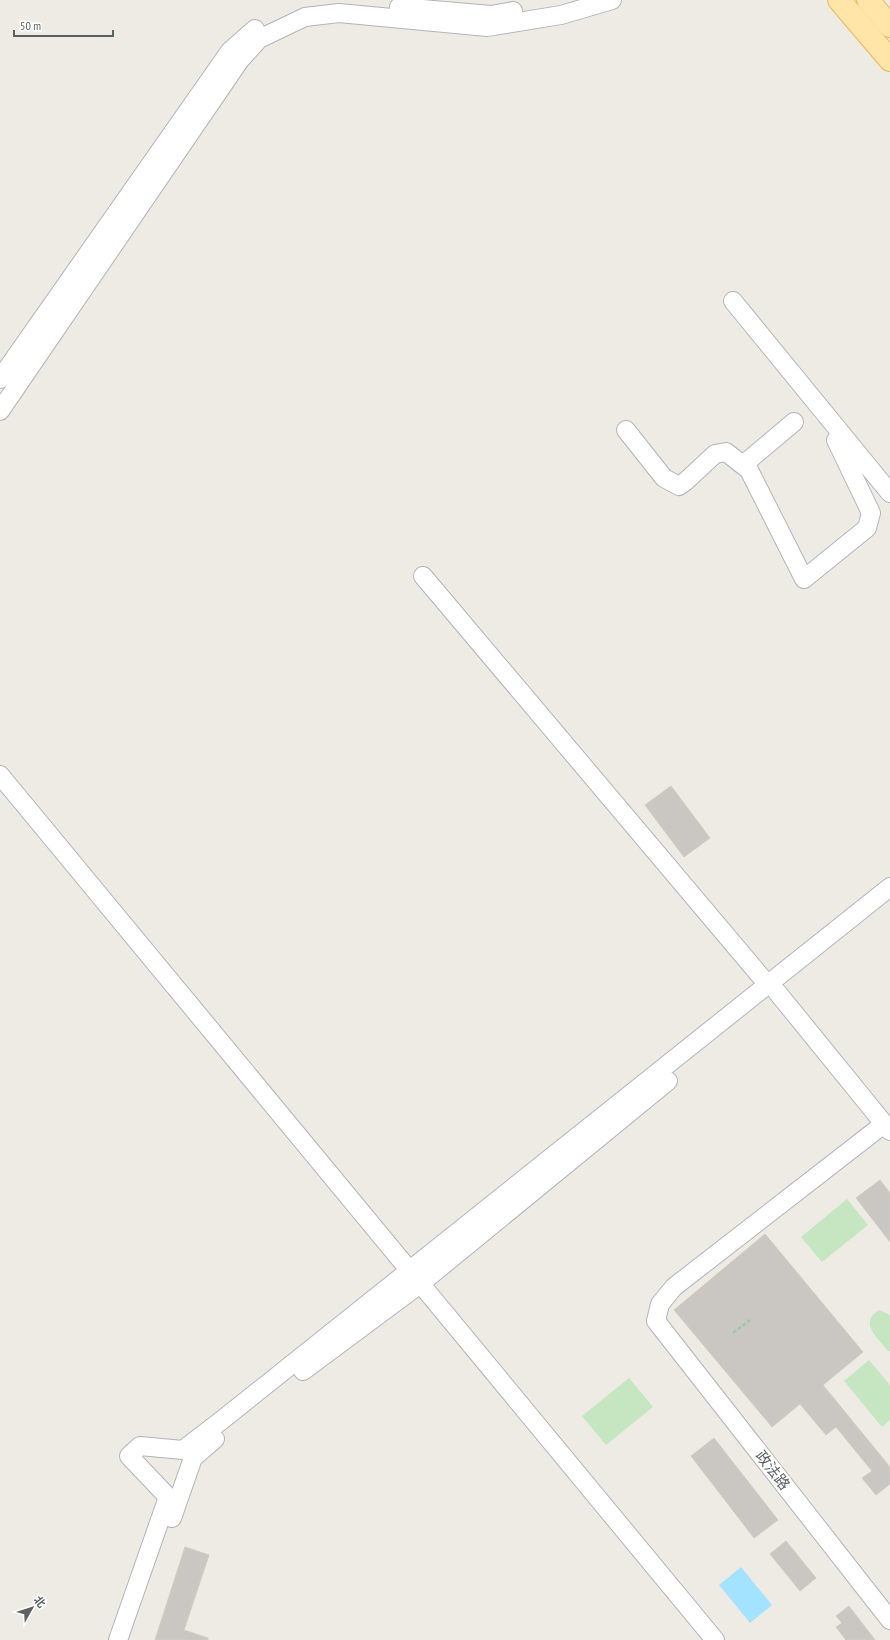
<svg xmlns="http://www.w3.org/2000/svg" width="890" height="1640" font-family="'PT Sans Narrow','Noto Sans SC',sans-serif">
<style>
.green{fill:#c5e6c0}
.water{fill:#a3e3ff}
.building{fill:#cac6c1;stroke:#d3ccc2}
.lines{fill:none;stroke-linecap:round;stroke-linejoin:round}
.minor-casing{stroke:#b1b5b9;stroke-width:20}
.major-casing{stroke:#f2b459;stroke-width:24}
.path{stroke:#9acaa2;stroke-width:2.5;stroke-dasharray:4 2;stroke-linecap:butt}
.minor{stroke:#fff;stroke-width:18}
.major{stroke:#ffe6a8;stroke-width:22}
.labels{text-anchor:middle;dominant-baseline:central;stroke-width:4;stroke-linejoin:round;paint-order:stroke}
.street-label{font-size:15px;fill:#5c6164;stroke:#fff}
</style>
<rect width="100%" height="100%" fill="#eeebe4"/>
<path class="green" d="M847,1199L868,1225L822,1262L801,1237Z
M879,1310L890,1315V1351H888C878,1338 858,1323 879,1310Z
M869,1360L890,1385V1420L882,1427L844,1381Z
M629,1378L653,1407L606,1445L582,1416Z"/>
<path class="water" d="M741,1567L772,1605L750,1623L719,1585Z"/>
<path class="building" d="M671,786L710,838L684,857L645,805Z
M880,1180L890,1193V1242L856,1198Z
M765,1234L863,1352L823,1385L890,1467V1484L876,1495L862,1478L872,1471L836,1427L826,1435L800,1404L772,1427L674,1310Z
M714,1438L778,1520L754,1538L691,1456Z
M786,1541L816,1578L800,1591L770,1554Z
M185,1547L209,1555L184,1630L208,1638V1640H155Z
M849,1606L875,1640H846L836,1627L842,1623L836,1616Z"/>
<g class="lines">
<g class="minor-casing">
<path id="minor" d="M399,7L491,15L513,11
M733,301L890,493
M0,379L230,51L255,29
M0,411L240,60L259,39L305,17L339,13L487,27L561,15L612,0
M626,430L664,478L679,486L686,481L715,454L726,452L749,470L804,579L867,528L871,513L836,440
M743,465L794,422
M423,576L768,985
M0,775L715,1640
M777,992L890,1131
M884,1124L674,1287L660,1304L656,1321L890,1620
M303,1371L420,1284L668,1081
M172,1518L193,1458L215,1439
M118,1640L168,1497L129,1456L140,1446L183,1450L222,1420L890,887"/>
</g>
<g class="major-casing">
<path id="major" d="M839,0L890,60
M868,0L890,26"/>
</g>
<path class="path" d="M733,1333L750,1320"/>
<use href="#minor" class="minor"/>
<use href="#major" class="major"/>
</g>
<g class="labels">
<g class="street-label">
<text transform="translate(773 1470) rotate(52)">政法路</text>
</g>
</g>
<g transform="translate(32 1608) rotate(51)" stroke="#ffffff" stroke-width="3" paint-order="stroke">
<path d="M0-3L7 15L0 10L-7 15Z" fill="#5c6164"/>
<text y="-6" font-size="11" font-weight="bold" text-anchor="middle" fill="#5c6164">北</text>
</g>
<path d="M14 30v6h99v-6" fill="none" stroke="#5c6164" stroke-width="2"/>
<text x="20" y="30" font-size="12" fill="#5c6164" stroke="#ffffff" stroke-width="3" paint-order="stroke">50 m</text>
</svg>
